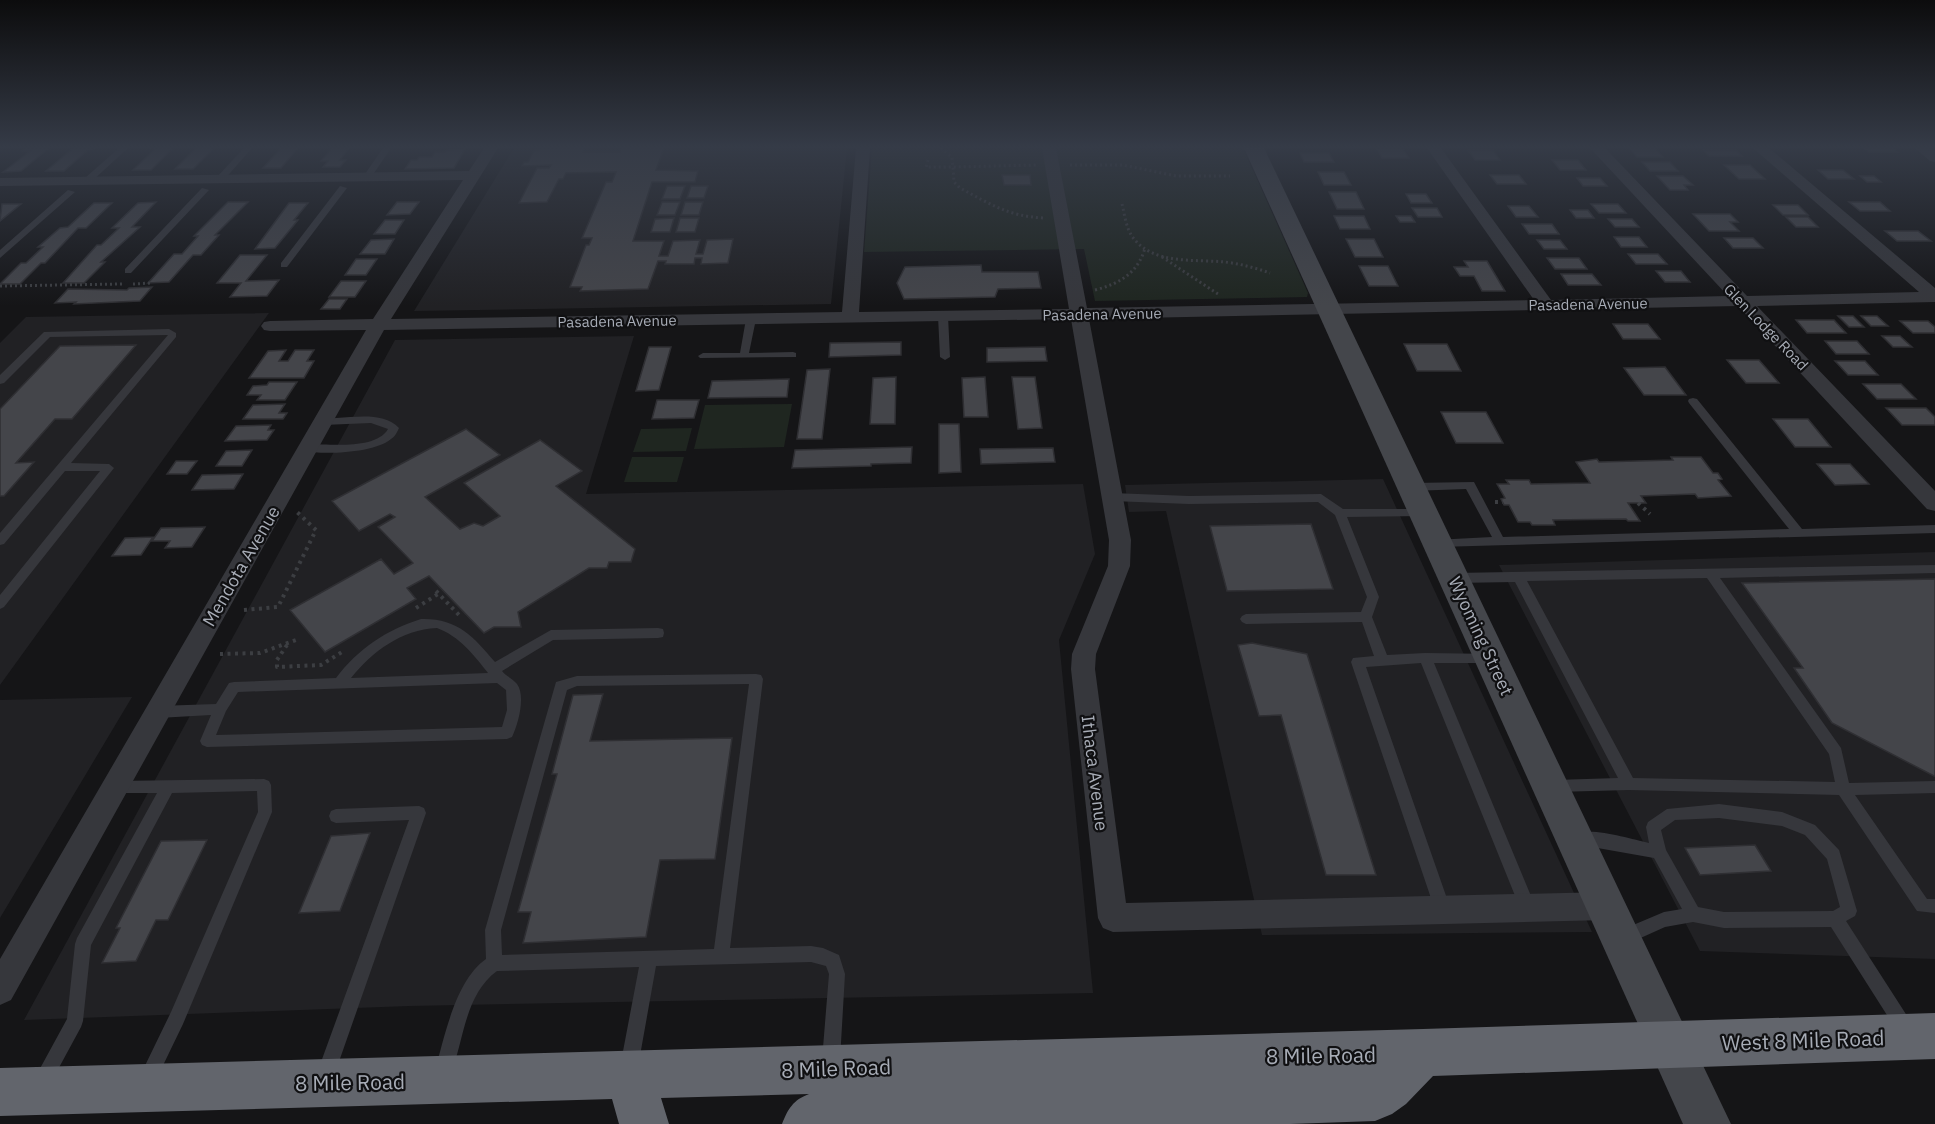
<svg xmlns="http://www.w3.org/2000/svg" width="1935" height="1124" font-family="'IBM Plex Sans',sans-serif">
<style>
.built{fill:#212124}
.green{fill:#1f2620}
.building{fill:#44454a;stroke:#2f2f33;stroke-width:1.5}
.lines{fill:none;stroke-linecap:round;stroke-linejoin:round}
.path-far1{stroke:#3c3e42;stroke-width:3;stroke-dasharray:2 3;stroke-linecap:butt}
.path{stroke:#3c3e42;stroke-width:4;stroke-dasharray:3 4.5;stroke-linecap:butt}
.lane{fill:#36373c;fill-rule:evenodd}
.street{fill:#36373c;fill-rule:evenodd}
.secondary{fill:#44464b;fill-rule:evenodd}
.highway{fill:#62656c;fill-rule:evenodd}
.labels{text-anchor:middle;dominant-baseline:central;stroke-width:4.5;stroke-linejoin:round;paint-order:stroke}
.far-street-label{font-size:15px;fill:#a7acb6;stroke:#101012}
.street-label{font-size:18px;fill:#a7acb6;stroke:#101012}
.near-street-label{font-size:21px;fill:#a7acb6;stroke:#101012}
</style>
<rect width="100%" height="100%" fill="#151517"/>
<path class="built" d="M514,148H847L831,304L414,311Z
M269,313L0,685V343L26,317Z
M634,336L586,494L1083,484L1095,554L1059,640L1093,993L409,1006L24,1020L395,340Z
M1383,479L1592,932L1262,935L1166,511L1129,512L1125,485Z
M1935,552V959L1700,951L1499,565Z
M132,697L0,918V700Z"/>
<path class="green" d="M872,148H1243L1308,293L1307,297L1095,301L1084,249L864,252Z
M792,404L784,447L694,449L705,405Z
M692,428L686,451L633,452L641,429Z
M632,457H684L677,482H624Z"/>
<path class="building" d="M26,148L48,149L21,171L3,172L30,151H23Z
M96,148L88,150L64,171H46L72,149Z
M173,148L151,170H133L155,149L149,148Z
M196,148H214L193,169H175Z
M281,148H298L281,168H263Z
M332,148H349L340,160H346L340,167H323L328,161H321Z
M559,148H585L583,152H620L621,148H664L656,170L698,171L695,182H652L633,241H664L659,256H668L673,241L700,240L696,254H703L707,240L733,239L728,263L701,264L702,258H695L694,264H665L666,261H658L648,289L580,291L582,287H570L586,245H589L592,238H582L606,182H612L616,172L566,173L563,179H559L547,202L519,203L537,168H549L551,165L522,166L524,162H528L534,150Z
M1629,148H1655L1663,157H1637Z
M1864,148H1893L1898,152H1869Z
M465,149L454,168L405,169L411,160H417L419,157H432L435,152H445L447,150Z
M1377,149H1403L1409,158H1382Z
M1468,150H1493L1500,160H1475Z
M1703,150H1736L1742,156H1709Z
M1300,153H1329L1334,162H1304Z
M1552,160H1578L1586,170H1560Z
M1642,162H1670L1678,171H1650Z
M1724,165H1750L1765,179H1739Z
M1818,170H1843L1854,179H1828Z
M1318,172H1344L1351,185H1324Z
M1002,175H1030L1031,185H1004Z
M1490,175H1519L1526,184H1497Z
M1657,176H1683L1693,185H1684L1688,190H1670Z
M1860,176H1874L1881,182H1867Z
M1577,178H1600L1607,186H1583Z
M667,186H685L680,199H662Z
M691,186H708L704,198H687Z
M1329,192H1356L1364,209H1337Z
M1406,194H1426L1432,203H1411Z
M156,202L132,227H140L101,262H105L84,283H63L97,245H101L119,228H112L138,203Z
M228,202H248L215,235H219L201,255H193L169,282L148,283L174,254H182L198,236H194Z
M397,202H419L410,214L387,215Z
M662,202H680L675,215H657Z
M685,202H703L699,215H681Z
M1849,202H1880L1890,211H1860Z
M94,203H112L86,228H78L45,263H41L20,284H0L21,263H26L43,247H38L60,228L68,227Z
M289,203H308L294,220H298L275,248L255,249Z
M2,204H21L0,221Z
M1591,204H1618L1626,213H1599Z
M1773,205H1798L1808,215H1783Z
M1508,206H1529L1538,217H1516Z
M1412,208H1437L1442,217H1418Z
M1570,210H1588L1594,218H1576Z
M1693,214H1730L1738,222H1730L1739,231H1709Z
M1334,216H1364L1370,229H1340Z
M1396,216H1411L1415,222H1400Z
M1786,217H1808L1818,227H1796Z
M674,218L670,232H651L655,219Z
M680,218H699L695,232H676Z
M1608,219H1632L1639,227H1615Z
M385,220H404L395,234H374Z
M1522,224H1552L1559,234H1529Z
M1885,231H1918L1931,241H1897Z
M1614,237H1639L1647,247H1621Z
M1724,238H1753L1763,248H1733Z
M394,239L385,254H360L371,240Z
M1346,239H1374L1383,257H1355Z
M1537,240H1560L1567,249H1544Z
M1628,254H1658L1667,264H1636Z
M240,255H267L246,281L279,280L267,296L230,297L241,283H217Z
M1547,258H1579L1587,269H1555Z
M356,259H377L366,275H345Z
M1464,261H1487L1505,291H1482L1474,276H1460L1454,267H1468Z
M981,265L982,272H1038L1041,288L998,289L995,297L904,299L897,283L905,267Z
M1359,266H1388L1398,286H1369Z
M1656,271H1681L1690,282H1665Z
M1561,274H1592L1601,285H1568Z
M341,281H366L355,297H329Z
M152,287L140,301L74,304L76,302L55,303L68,289L127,290L129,288Z
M329,299H347L340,309H321Z
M1838,316H1853L1864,327H1849Z
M1861,316H1877L1888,326H1871Z
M1796,320H1834L1846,333H1807Z
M1900,321H1928L1935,327V333H1913Z
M1613,324H1648L1660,339H1623Z
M1882,336H1900L1912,347H1893Z
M1825,341H1857L1869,354H1836Z
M901,342V355L829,357L830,343Z
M1404,344H1447L1461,371H1417Z
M136,345L72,419H55L16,463L34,462L4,496H0V409L60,346Z
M649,347H671L659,390L636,391Z
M1045,347L1047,361L987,362V348Z
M286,350L279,361H288L295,350H314L307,361H314L304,378H249L268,351Z
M1727,360H1759L1779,383H1746Z
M1835,361H1865L1878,375H1848Z
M1665,367L1686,395H1644L1624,368Z
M830,369L822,439H797L807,370Z
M896,377L895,424H870L873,378Z
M985,377L988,417H964L962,378Z
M1012,377H1035L1042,428L1018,429Z
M789,379L787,397L708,398L712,381Z
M269,382H297L285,400H257L261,395H247L253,386L267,385Z
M1863,384H1901L1916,399H1877Z
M657,400H699L694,418L652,419Z
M285,404L279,413H287L283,419H243L253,405Z
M1886,408H1926L1935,417V425H1902Z
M1441,412H1486L1503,443H1456Z
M1773,419H1808L1831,447H1795Z
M939,424H959L961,472L939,473Z
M271,425L268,430H274L267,440L225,441L236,426Z
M466,429L500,455L425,497L460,529L474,523L483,526L500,516L464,483L540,440L582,471L556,486L635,549L631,562H609L607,568H589L518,612L521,627H494L484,633L429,576L407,588L416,599L325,652L290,610L381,559L394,574L413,563L378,527L395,517L390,514L359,531L332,501Z
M912,447L911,463L871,464V466L792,468L795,450Z
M1053,448L1055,462L981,464L980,449Z
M252,450L242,466H216L226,451Z
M1671,457H1701L1713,473H1718L1722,479L1718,480L1731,496L1698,498L1695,494L1641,496L1646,503H1628L1640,521H1628L1626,519L1553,520L1555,525H1532L1530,522H1518L1509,505H1504L1501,499L1505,498L1497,484H1509L1506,480H1529L1531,484L1590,483L1576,462L1597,459L1599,462L1673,460Z
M176,461H197L187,474H167Z
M1817,464H1850L1869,484L1835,485Z
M243,474L234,489L192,490L202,475Z
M1311,524L1333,589L1227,591L1210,526Z
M205,527L192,547L165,548L170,541H152L161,528Z
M153,537L141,555L112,556L125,538Z
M1935,579V776H1934L1832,723L1794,668H1803L1742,583Z
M1252,643L1307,654L1376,875H1326L1281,715L1259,716L1238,645Z
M603,694L590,741L732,738L715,859L660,860L646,937L523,943L531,912H518L557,774H552L573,695Z
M370,833L340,911L299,913L331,836Z
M207,840L168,920H156L136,961L102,963L120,928H116L161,841Z
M1755,845L1771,871L1700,875L1685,848Z"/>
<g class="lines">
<path class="path-far1" d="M941,148L952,157L953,167L1036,165
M928,160L926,167H953L954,182L960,188C990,204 1008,216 1043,218
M1070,165H1123L1176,176H1230
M1122,204C1125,216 1126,229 1134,239C1155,265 1195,259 1225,262C1241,264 1256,268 1270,273
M1162,257L1218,294
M133,284L152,283
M0,286L122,284
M1095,290C1119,284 1138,273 1145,248"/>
<path class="path" d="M1495,502H1503
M1638,503L1650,514
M436,591L459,615
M416,608L438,594
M244,610L278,607L316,530L297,512
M287,645L277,660V667L321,665L342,652
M220,654L260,653L296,640"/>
<path class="lane" d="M119,148H128L91,182H85V178Z
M244,148H252L223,181H217V177Z
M383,148H391L370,179H364L363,177Z
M340,186L347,188L287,267H281V263Z
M202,188L209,190L131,273H125V269Z
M68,190L75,192L0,258V250Z
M943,313L948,316L950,357L945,360L940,357L938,316Z
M751,316L756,319L749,353L793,352L796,353V357L700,358L698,356L703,353H740L746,319Z
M169,329L176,333V337L71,463L109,464L114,468L4,607L0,609V595L100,471H65L4,544L0,545V533L168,335L50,337L4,383L0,384V375L44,332Z
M1693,398L1697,399L1802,529L1935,525V533L1438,547L1434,546L1432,543L1434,540L1492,537L1466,489L1411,491L1405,487L1411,483L1474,482L1503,537L1789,529L1689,403L1688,401L1689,399Z
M350,417C367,416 387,415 399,428C397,432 395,437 391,439C375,453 324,455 304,451L303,448L308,444C330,444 376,450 388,429L371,423L323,425L318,422L323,419Z
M1112,493L1189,496L1321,494L1343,509H1426L1428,512L1422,516L1347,517L1379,597L1372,617L1387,655L1425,653L1495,654L1497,658L1495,662L1490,663H1434L1536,908L1534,913L1528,915L1522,913L1421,663L1366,667L1451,910L1449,915L1443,918L1437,915L1435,910L1351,662L1353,658L1374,656L1362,622L1246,624L1242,622L1240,619L1242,616L1246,614L1361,612L1367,597L1335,515L1318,502L1189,504L1112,501L1106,497Z
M1935,565V573L1720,578L1841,748L1849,783L1935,781V793L1855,795L1927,899H1935V913L1917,911L1839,795L1629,790L1555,792L1550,790L1548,786L1550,782L1555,780L1618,778L1515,582L1454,583L1450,581L1448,578L1450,575L1454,573ZM1707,578L1829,754L1835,782L1633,778L1527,581Z
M421,619C457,618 473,636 495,662L551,630L658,628L663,629L664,633L663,637L658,638L553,640L502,671C506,676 513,679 517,684C526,696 518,725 512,737L507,739L207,747L202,745L200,741L211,715L158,718L153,716L151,712L153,708L158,706L216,704L229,683L234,682L336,678C358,649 386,630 421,619ZM437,628C459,636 474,655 488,673L351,678C373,651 401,630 437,628ZM497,683L506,690L507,710L502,727L216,735L226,711L238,692Z
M756,674L761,675L763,679L730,948L811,946L823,948L839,955L845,974L840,1060L837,1066L831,1069L825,1066L822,1060L829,974L826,966L811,962L656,966L638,1067L635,1073L629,1076L623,1073L620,1067L639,967L497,971C464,995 464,1042 450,1076L444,1079L438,1076L435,1070C445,1036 455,981 486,959L485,930L556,682L577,676ZM749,684L714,949L502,955L501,930L567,690L577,686Z
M264,779L269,781L271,785L272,812L183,1024L154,1084L148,1087L142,1084L139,1078L171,1012L258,812L257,791L172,793L91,945L83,1021L81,1027L49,1086L43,1089L37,1086L34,1080L37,1074L67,1019L75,944L77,938L157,793H116L111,791L109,787L111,783L116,781Z
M1719,804L1782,812L1815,825L1839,850L1857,911L1855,916L1846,921L1911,1022L1913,1028L1911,1034L1905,1036L1899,1034L1831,927L1724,928L1693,922L1665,927L1625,945L1619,943L1617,937L1619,931L1664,912L1682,909L1654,858L1575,844L1573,839L1575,834C1593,827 1630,839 1649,843L1646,827L1648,822L1667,809ZM1719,818L1782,826L1805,835L1827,859L1840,907L1833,911L1724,912L1698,907L1666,850L1661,830L1675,820Z
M419,806L424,808L426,813L335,1073L332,1079L326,1082L320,1079L317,1073L409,820L336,823L331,821L329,816L331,811L336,809Z"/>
<path class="street" d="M484,148H498L391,319L842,312L856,148H870L859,312L1069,309L1042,148H1056L1087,308L1534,300L1427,148H1441L1551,300L1728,296L1590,148H1605L1747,296L1919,292L1753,148H1769L1935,288V302L1757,306L1935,491V511L1927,509L1738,306L1089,319L1131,540L1130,566L1096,654L1095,669L1126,903L1606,892L1616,896L1621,906L1616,916L1606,920L1113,932L1103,928L1098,918L1071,669L1072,654L1108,566L1109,540L1071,319L384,330L11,1000L0,1005V959L366,330L270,331L264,330L261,326L264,322L270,321L373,319L463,180L0,186V178L469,171Z
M1915,148H1931L1935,151V162L1930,161Z"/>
<path class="secondary" d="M1244,148H1264L1731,1124H1683Z"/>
<path class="highway" d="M1935,1013V1059L1433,1076L1406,1104L1392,1114L1375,1121L1290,1124H782C788,1109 793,1100 809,1094L661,1098L669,1124H619L612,1099L0,1116V1068L1423,1029Z"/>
</g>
<linearGradient id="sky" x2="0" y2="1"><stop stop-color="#0c0c0d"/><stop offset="0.48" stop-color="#353b47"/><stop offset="1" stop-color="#353b47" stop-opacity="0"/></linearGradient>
<rect width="1935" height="306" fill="url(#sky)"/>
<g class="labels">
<g class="far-street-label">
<text transform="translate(1588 304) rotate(-1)">Pasadena Avenue</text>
<text transform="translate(1102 314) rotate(-1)">Pasadena Avenue</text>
<text transform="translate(617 321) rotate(-1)">Pasadena Avenue</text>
<text transform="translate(1766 327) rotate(46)">Glen Lodge Road</text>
</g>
<g class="street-label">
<text transform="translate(241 566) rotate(-60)">Mendota Avenue</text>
<text transform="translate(1481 636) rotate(65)">Wyoming Street</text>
<text transform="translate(1095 773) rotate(83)">Ithaca Avenue</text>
</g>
<g class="near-street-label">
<text transform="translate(1803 1040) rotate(-2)">West 8 Mile Road</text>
<text transform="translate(1321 1055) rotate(-1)">8 Mile Road</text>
<text transform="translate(836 1068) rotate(-2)">8 Mile Road</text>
<text transform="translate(350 1082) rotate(-1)">8 Mile Road</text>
</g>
</g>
</svg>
